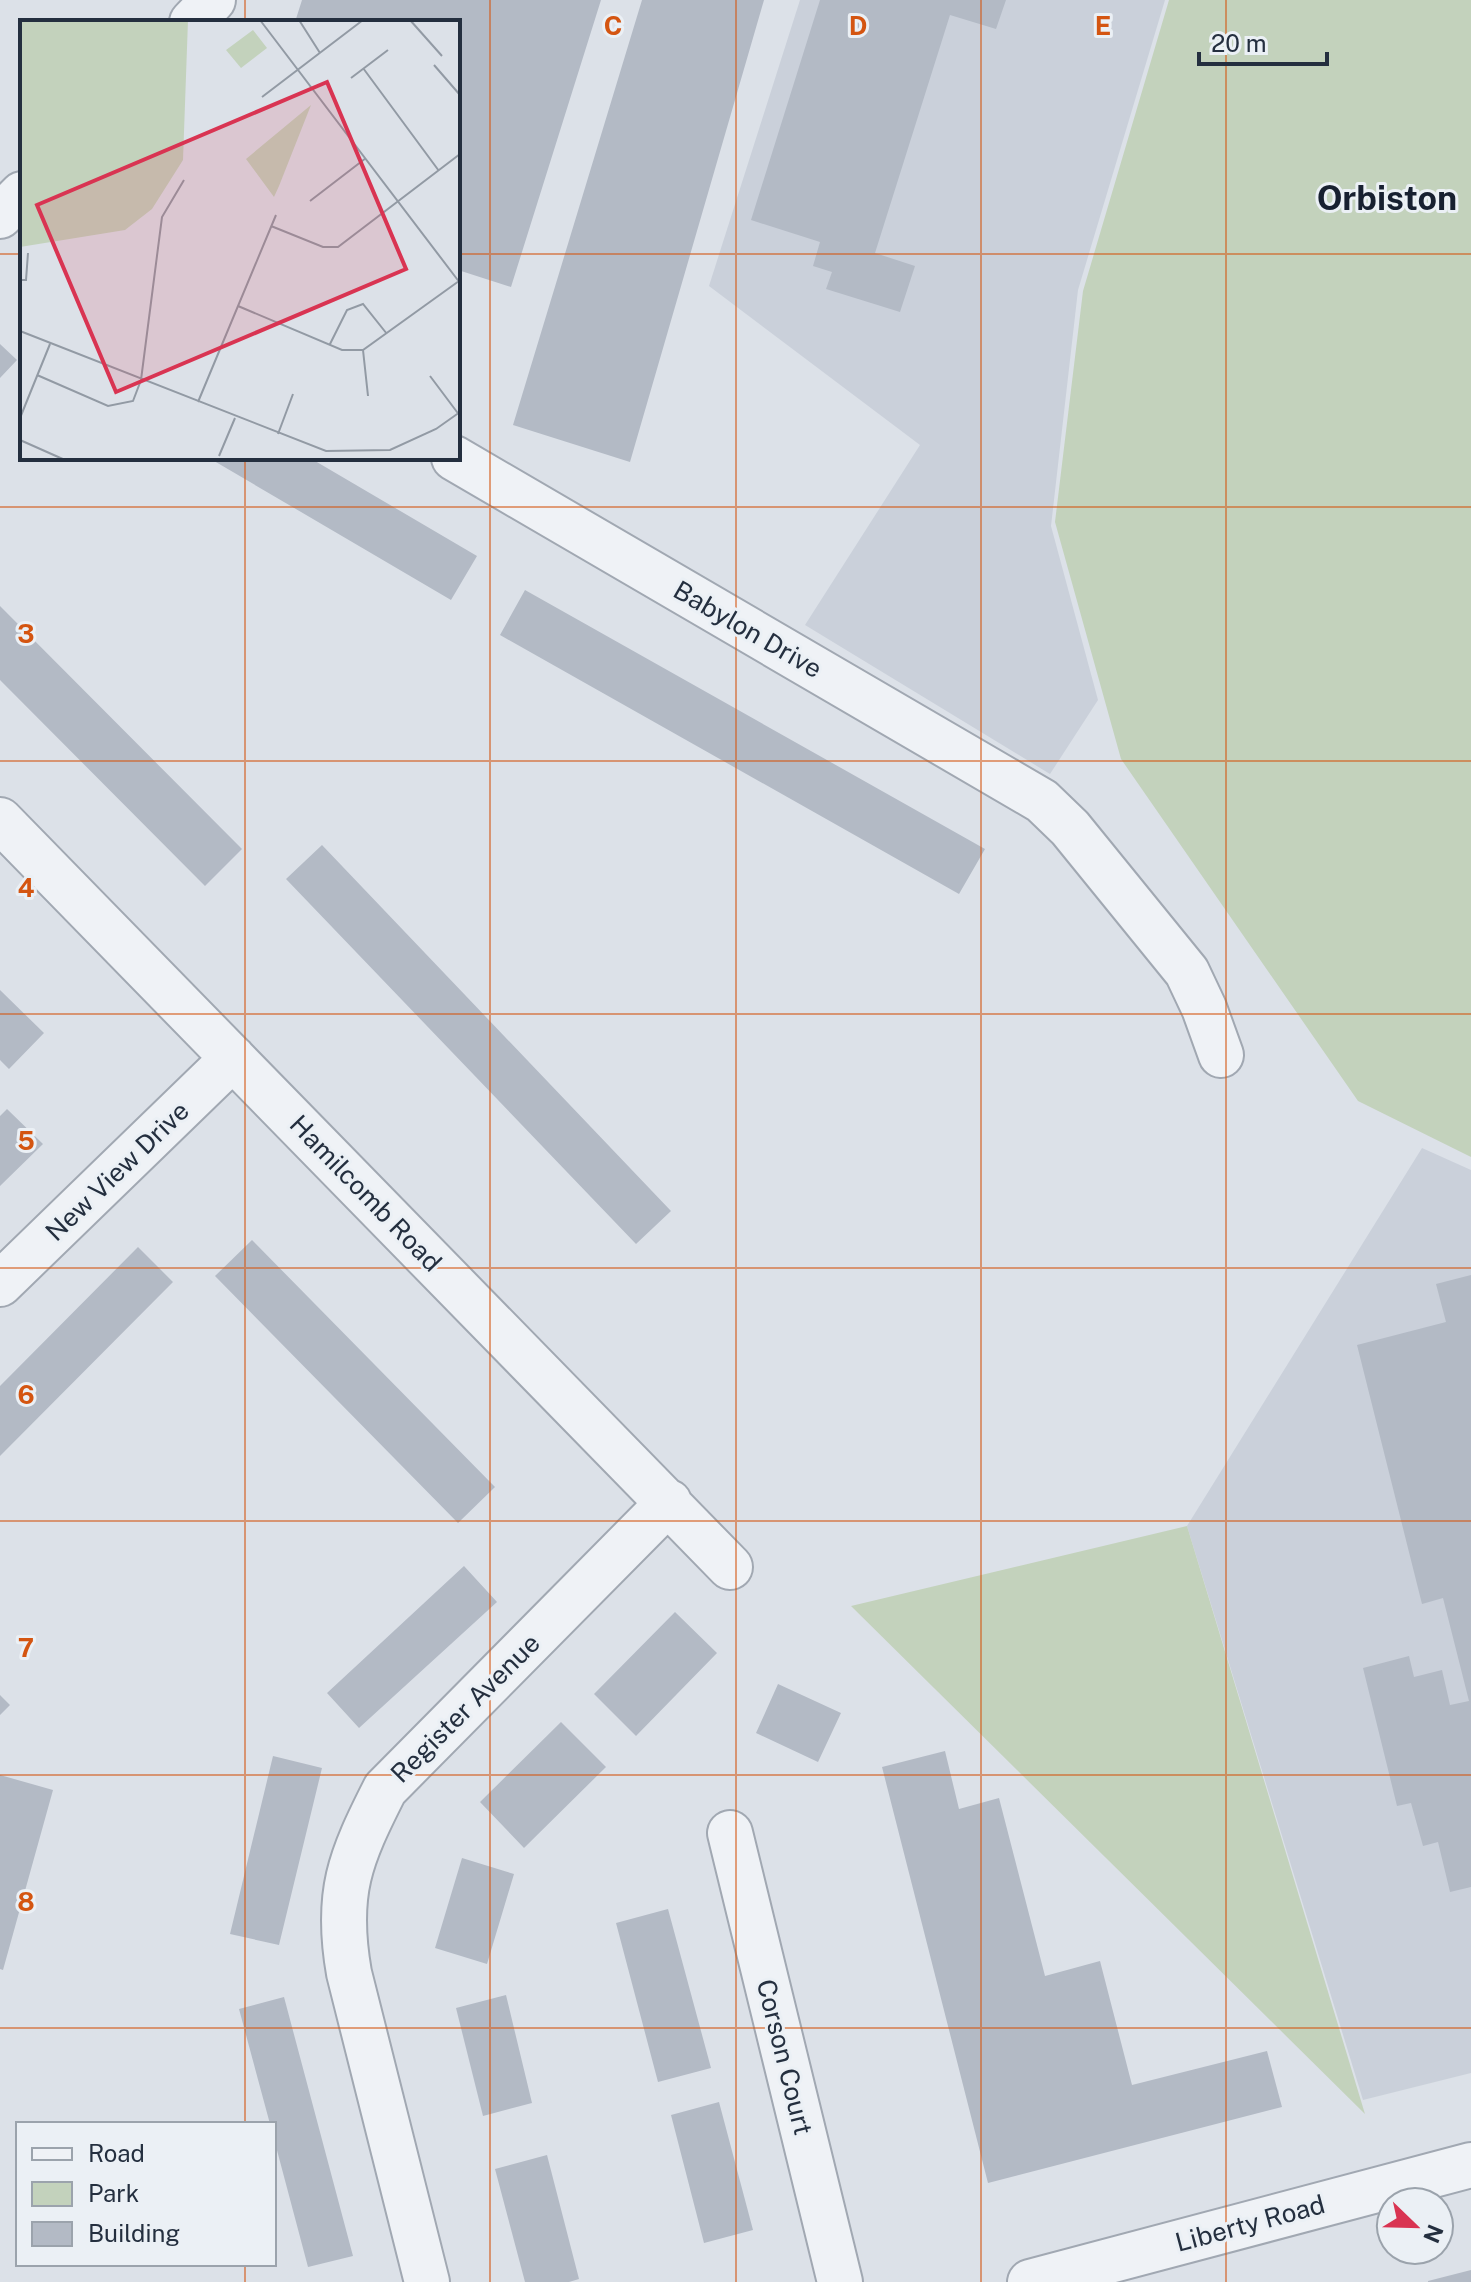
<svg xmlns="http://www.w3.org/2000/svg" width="1471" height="2282" font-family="'Public Sans',sans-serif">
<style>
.built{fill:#cad0da}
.green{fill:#c3d2bc}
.building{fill:#b3bac5}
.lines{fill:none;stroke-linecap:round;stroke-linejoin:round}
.minor-casing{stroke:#a1a8b2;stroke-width:48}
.minor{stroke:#eff2f6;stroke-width:44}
.grid{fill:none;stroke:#d45511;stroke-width:2;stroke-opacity:0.55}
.labels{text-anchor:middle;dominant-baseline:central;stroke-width:6;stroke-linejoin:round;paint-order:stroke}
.street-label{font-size:26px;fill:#242f3f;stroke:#ebf0f5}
.district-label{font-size:34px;font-weight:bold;fill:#172030;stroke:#ebf0f5}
.inset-road{fill:none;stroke:#929aa4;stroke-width:2}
.view{fill:#d93452;fill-opacity:0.15;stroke:#d93452;stroke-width:4}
.inset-edge{fill:none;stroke:#242f3f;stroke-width:4}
.grid-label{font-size:26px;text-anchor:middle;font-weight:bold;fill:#d45511;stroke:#ebf0f5;stroke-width:6;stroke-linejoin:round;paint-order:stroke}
</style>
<rect width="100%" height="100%" fill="#dce1e8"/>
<path class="built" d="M800,0H1165L1078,290L1051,526L1098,700L1050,774L805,625L920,445L709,286Z
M1422,1148L1471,1170V2073L1363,2100L1187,1526Z"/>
<path class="green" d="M1169,0H1471V1157L1358,1101L1121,759L1055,522L1083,291Z
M1187,1526L1365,2114L851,1606Z"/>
<path class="building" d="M302,0H601L511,287L458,270V22H295Z
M642,0H764L630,462L513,425Z
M820,0H1006L996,29L950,15L875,253L915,266L900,312L826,289L832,272L813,266L820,242L751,220Z
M0,344L17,360L0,378Z
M209,458H310L477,556L451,600Z
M525,590L985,849L959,894L500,635Z
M0,606L242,849L205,886L0,680Z
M322,845L671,1211L636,1244L286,879Z
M0,990L44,1033L9,1069L0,1060Z
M7,1109L43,1144L0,1186V1116Z
M252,1240L495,1487L458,1523L215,1276Z
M138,1247L173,1282L0,1456V1386Z
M1471,1275V1887L1450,1892L1438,1842L1423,1846L1411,1803L1397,1806L1363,1668L1409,1656L1414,1677L1442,1670L1450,1705L1469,1701L1443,1598L1422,1604L1357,1345L1446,1322L1436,1284Z
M464,1566L497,1602L359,1728L327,1693Z
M675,1612L717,1653L636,1736L594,1694Z
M778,1684L841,1713L818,1762L756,1733Z
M0,1695L10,1705L0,1715Z
M561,1722L606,1767L524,1848L480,1802Z
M945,1751L959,1809L999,1798L1045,1976L1100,1961L1132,2085L1267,2051L1282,2107L988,2183L882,1767Z
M273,1756L322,1768L279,1945L230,1934Z
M0,1775L53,1790L3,1970L0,1969Z
M462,1858L514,1874L487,1964L435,1948Z
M668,1909L711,2068L658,2082L616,1923Z
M506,1995L532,2103L483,2116L456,2008Z
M284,1997L353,2256L308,2267L274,2139V2124H270L239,2009Z
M719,2102L753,2230L704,2243L671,2115Z
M547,2155L579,2279L569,2282H525L495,2169Z
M1471,2270V2282H1428V2281Z"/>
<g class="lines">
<g class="minor-casing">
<path id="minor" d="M192,22L213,0
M0,216L22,194
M454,458L1042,801L1070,828L1187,972L1204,1008L1221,1055
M0,820L730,1567
M0,1284L233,1058
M730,1833L840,2282
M427,2282L349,1973C335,1893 350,1858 385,1789L669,1502
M1030,2282L1471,2165"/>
</g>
<use href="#minor" class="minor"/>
</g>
<path class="grid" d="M245,0V22M490,0V2282M736,0V2282M981,0V2282M1226,0V2282M0,254H22M458,254H1471M245,458V2124M0,507H1471M0,761H1471M0,1014H1471M0,1268H1471M0,1521H1471M0,1775H1471M0,2028H1471M245,2264V2282"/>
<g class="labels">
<g class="street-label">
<text transform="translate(748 629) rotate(30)">Babylon Drive</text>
<text transform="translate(117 1171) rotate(-44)">New View Drive</text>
<text transform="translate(366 1193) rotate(46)">Hamilcomb Road</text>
<text transform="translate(465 1708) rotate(-45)">Register Avenue</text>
<text transform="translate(785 2057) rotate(76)">Corson Court</text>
<text transform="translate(1250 2223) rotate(-15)">Liberty Road</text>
</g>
<g class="district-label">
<text x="1387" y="198">Orbiston</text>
</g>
</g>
<g transform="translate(20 20)">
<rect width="440" height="440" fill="#dce1e8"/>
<path d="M0,0H168L163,140L132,189L105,210L0,227ZM233,10L247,28L221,48L206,30ZM291,85L259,166L254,177L226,139Z" fill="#c3d2bc"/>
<path class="inset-road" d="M240,0L440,263M279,0L300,33M390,0L422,36M414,45L440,75M343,48L419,151M331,58L368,30M242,77L343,0M290,181L346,138M251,206L303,227H318L440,134M0,260H6L8,233M218,286L322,330H343L439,261M0,311L306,431L370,430L416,409L440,392M310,324L327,290L343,284L367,314M343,330L348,376M17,355L88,386L113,381L121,360L142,197L164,160M410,356L440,396M178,382L256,195M0,398L30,324M258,414L273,374M0,420L45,440M199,436L215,398"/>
<path class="view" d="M307,62L386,249L96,372L17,185Z"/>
<rect width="440" height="440" class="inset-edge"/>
</g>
<g class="grid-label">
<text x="613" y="35">C</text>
<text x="858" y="35">D</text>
<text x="1103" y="35">E</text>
<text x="26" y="643">3</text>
<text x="26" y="897">4</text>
<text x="26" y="1150">5</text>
<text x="26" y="1404">6</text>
<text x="26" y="1657">7</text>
<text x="26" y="1911">8</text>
</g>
<rect x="16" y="2122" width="260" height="144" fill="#ebf0f5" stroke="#9ba3ac" stroke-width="2"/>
<rect x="32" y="2148" width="40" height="12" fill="#eff2f6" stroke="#9ba3ac" stroke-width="2"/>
<text x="88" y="2162" font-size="24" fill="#242f3f">Road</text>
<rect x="32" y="2182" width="40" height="24" fill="#c3d2bc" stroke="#9ba3ac" stroke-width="2"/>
<text x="88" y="2202" font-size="24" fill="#242f3f">Park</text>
<rect x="32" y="2222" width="40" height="24" fill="#b3bac5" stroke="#9ba3ac" stroke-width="2"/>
<text x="88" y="2242" font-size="24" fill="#242f3f">Building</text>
<g transform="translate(1415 2226) rotate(113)"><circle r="38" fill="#ebf0f5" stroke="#9ba3ac" stroke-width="2"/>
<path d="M0-6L14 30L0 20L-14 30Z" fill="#d93452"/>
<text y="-12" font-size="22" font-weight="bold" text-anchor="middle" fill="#242f3f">N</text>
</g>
<path d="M1199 52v12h128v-12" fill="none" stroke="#242f3f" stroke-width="4"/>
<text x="1211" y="52" font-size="24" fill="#242f3f" stroke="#ebf0f5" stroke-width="6" paint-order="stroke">20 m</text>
</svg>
